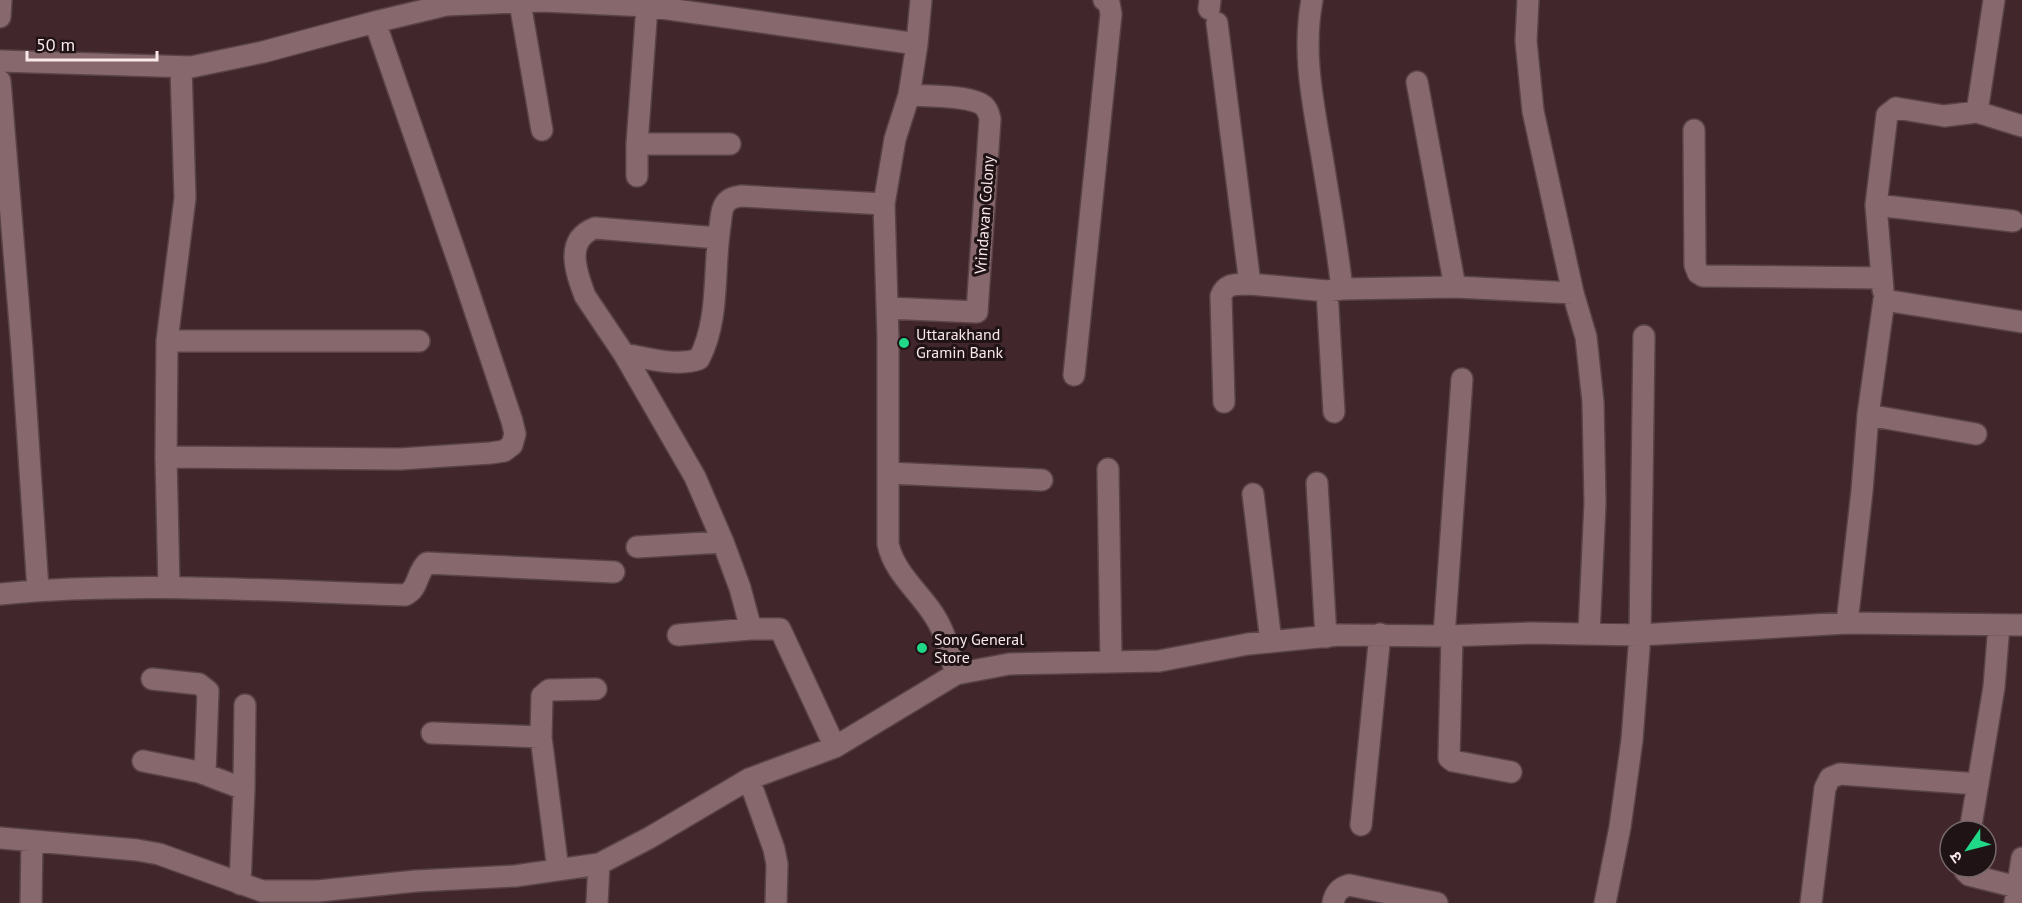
<svg xmlns="http://www.w3.org/2000/svg" width="2022" height="903" font-family="'PT Sans','Noto Sans Devanagari',sans-serif">
<style>
.lines{fill:none;stroke-linecap:round;stroke-linejoin:round}
.minor-casing{stroke:#594347;stroke-width:24}
.minor{stroke:#87686d;stroke-width:21}
.poi-dot{fill:#20d887;stroke:#1f1316;stroke-width:2}
.labels{text-anchor:middle;dominant-baseline:central;stroke-width:6;stroke-linejoin:round;paint-order:stroke}
.street-label{font-size:16px;fill:#f9e7ea;stroke:#1f1316}
.poi-label{font-size:16px;fill:#f9e7ea;stroke:#1f1316;text-anchor:start}
</style>
<rect width="100%" height="100%" fill="#41262c"/>
<g class="lines">
<g class="minor-casing">
<path id="minor" d="M1312,0C1302,53 1313,103 1322,156C1329,200 1337,244 1342,289
M1528,0L1526,41L1533,111L1573,293L1586,337L1593,402L1595,503L1589,633
M1994,0L1977,112L2022,126
M520,3L542,130
M1209,9L1210,0
M0,17L1,0
M1217,23L1250,284L1327,291L1342,289L1455,287L1573,293
M917,44L921,0
M0,61L191,67L263,52L375,22L446,5L543,1L647,6L917,44L909,95L895,139L884,204L888,338V544C895,577 928,598 941,628C948,642 951,659 956,674
M0,81L22,349L38,590
M1417,82L1455,287
M1694,130L1695,265L1698,273L1703,276L1882,278
M637,144H730
M637,176V144L647,6
M1876,205L2013,221
M1883,290L1876,205L1887,115L1896,108L1944,116L1977,112
M1327,291L1334,412
M887,308L977,312L990,119C989,114 988,110 984,106C972,95 926,96 909,95
M167,341H419
M624,354L585,296C576,272 564,240 595,228L718,238
M1074,375L1111,14L1109,3L1104,0
M1224,402L1221,296C1226,282 1237,285 1250,284
M1868,415L1976,434
M166,457L400,459L491,453L504,451L512,445L515,434L512,421L462,272L375,22
M1108,469L1111,662
M889,473L1042,480
M1317,483L1326,637
M1253,494L1271,642
M723,542L695,477L624,354C648,358 676,367 699,359C720,319 713,270 720,226C721,220 721,209 725,204C729,198 735,197 741,196L884,204
M637,547L723,542L740,588L751,629H780L835,747
M169,587L166,457L167,341L185,198L181,67
M0,594C135,581 270,591 405,595C419,589 416,573 427,563L614,572
M1847,623L1862,491L1868,415L1884,300L2022,322
M678,635L751,629
M1444,636L1462,379
M1452,636L1449,758L1453,761L1511,772
M152,679L199,684L208,691L205,774
M432,733L541,737
M143,761L199,772L244,789
M749,779L774,849L777,864L776,903
M1361,825L1380,634
M1970,831L1994,687L1999,625
M0,838L137,850L159,854L262,891H318L416,881L515,876L599,864L649,838L749,779L835,747L956,674L1009,664L1159,661L1248,644L1339,635L1444,636L1531,633L1640,635L1847,623L2022,625
M1965,867V871L1969,875L2017,887
M558,870L541,737L542,696L549,690L596,689
M240,884L244,789L245,705
M31,903L32,841
M597,903L599,864
M1333,903C1335,893 1339,888 1349,885L1437,903
M1605,903L1620,827L1632,740L1640,635L1644,336
M1811,903L1825,788L1830,778L1840,774L1978,784
M2015,903L2022,858"/>
</g>
<use href="#minor" class="minor"/>
</g>
<g class="poi-dot">
<circle cx="904" cy="343" r="6"/>
<circle cx="922" cy="648" r="6"/>
</g>
<g class="labels">
<g class="street-label">
<text transform="translate(984 215) rotate(-86)">Vrindavan Colony</text>
</g>
<g class="poi-label">
<text x="916" y="334">Uttarakhand<tspan x="916" dy="18">Gramin Bank</tspan></text>
<text x="934" y="639">Sony General<tspan x="934" dy="18">Store</tspan></text>
</g>
</g>
<g transform="translate(1968 849) rotate(235)"><circle r="28" fill="#1f1316" stroke="#76686b" stroke-width="1.5"/>
<path d="M0-4.5L10 22L0 15L-10 22Z" fill="#20d887"/>
<text y="-9" font-size="16" font-weight="bold" text-anchor="middle" fill="#f9e7ea">उ</text>
</g>
<path d="M27 51v9h130v-9" fill="none" stroke="#f9e7ea" stroke-width="3"/>
<text x="36" y="51" font-size="18" fill="#f9e7ea" stroke="#1f1316" stroke-width="4.5" paint-order="stroke">50 m</text>
</svg>
